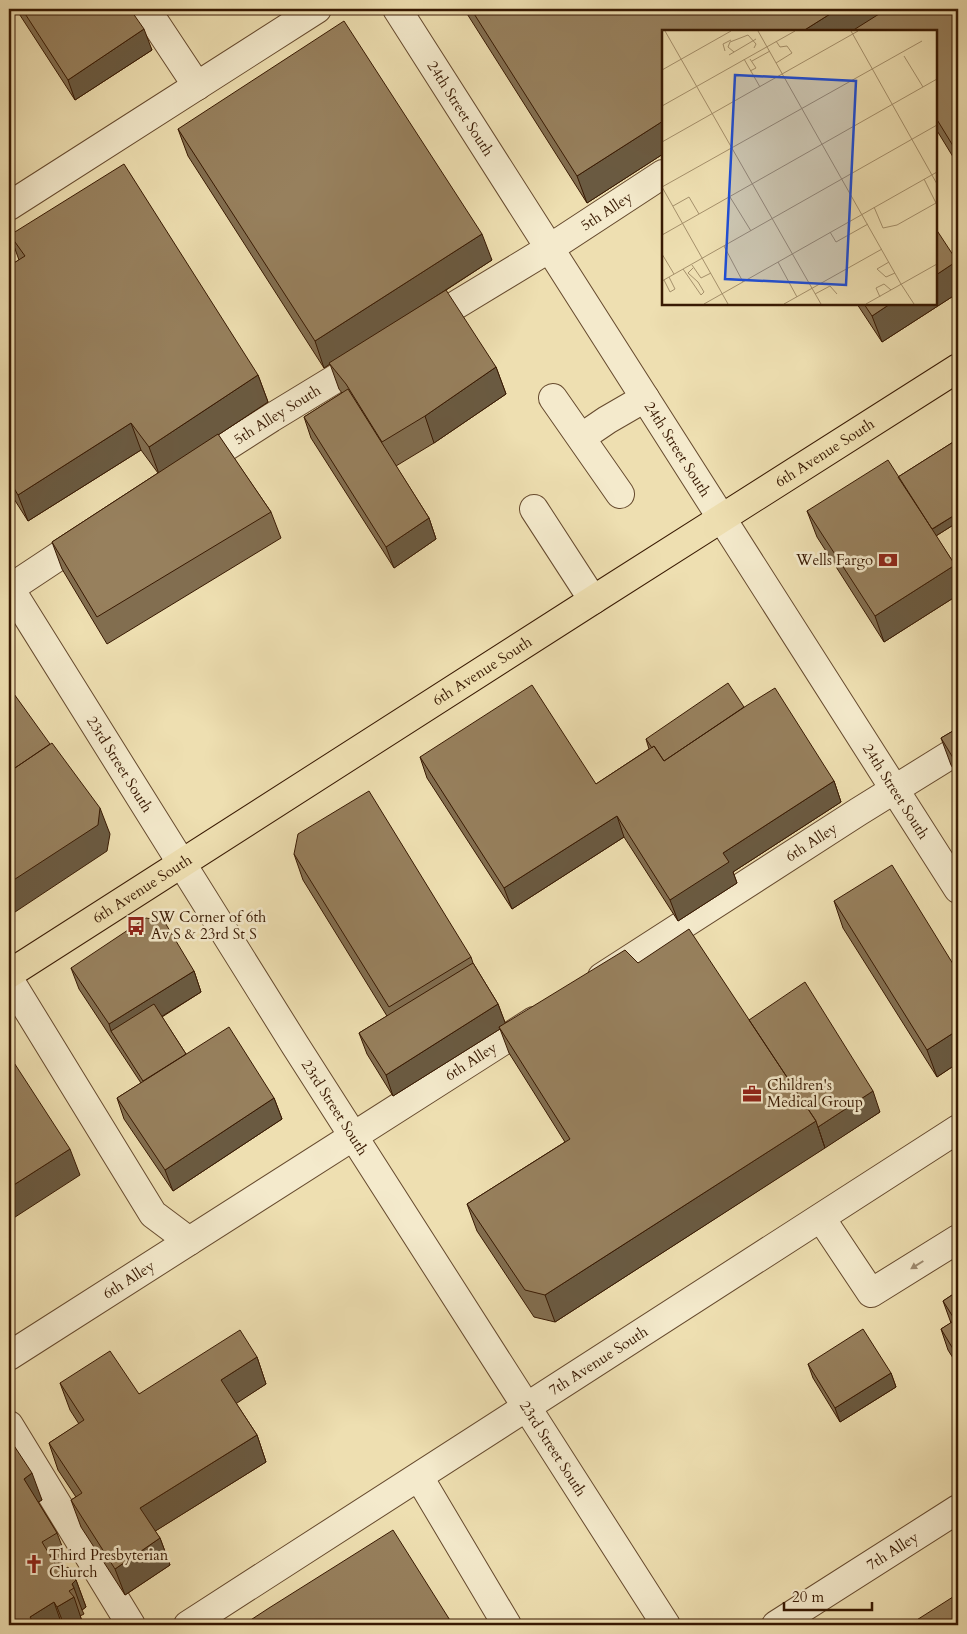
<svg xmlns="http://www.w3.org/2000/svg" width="967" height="1634" font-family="Cardo,serif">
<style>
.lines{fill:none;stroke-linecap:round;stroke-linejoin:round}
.minor-casing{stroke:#664a2e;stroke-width:30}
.major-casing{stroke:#381902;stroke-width:30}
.minor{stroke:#f4eacc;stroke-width:28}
.major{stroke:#eedfb1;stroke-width:28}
.wall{fill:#826e50;stroke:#381902}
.shaded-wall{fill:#6a5a41;stroke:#381902}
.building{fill:#97805d;stroke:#381902}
.oneway{fill:#9f8c71}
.labels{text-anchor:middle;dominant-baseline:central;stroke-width:5;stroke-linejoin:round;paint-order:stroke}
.street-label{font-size:15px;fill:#381902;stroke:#f4eacc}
.poi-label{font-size:15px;fill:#381902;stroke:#f4eacc;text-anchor:start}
.inset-road{fill:none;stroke:#a5906b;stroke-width:1}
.view{fill:#1d4ed8;fill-opacity:0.15;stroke:#1d4ed8;stroke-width:2.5}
.inset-edge{fill:none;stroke:#381902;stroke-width:2.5}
</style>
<rect width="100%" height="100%" fill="#eedfb1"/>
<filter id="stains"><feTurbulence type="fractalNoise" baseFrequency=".004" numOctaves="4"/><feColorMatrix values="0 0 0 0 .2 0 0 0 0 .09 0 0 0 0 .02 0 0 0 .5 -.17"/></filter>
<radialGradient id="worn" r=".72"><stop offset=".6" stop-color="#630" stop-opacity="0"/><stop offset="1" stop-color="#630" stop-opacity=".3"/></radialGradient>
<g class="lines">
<g class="minor-casing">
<g id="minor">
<path d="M146,9L197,86"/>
<path id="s1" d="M397,9L958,889"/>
<path d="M9,206L317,9"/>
<path id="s2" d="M423,325L550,248L663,174"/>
<path d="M553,398L620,494"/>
<path d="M582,437L607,420L645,398"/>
<path id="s3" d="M196,466L271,418L368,359"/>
<path d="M534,509L593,600"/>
<path id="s4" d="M9,587L295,1045L666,1625"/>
<path d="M9,589L89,536"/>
<path id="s5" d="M602,977L858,812L958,750"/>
<path d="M9,979L153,1214L189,1241"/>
<path d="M821,1218L871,1293L958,1239"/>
<path id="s6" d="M9,1356L534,1021"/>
<path d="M9,1425L131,1625"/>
<path d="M419,1477L507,1625"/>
<path id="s7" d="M188,1625L958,1129"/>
<path id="s8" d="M776,1625L958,1509"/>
</g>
</g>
<g class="major-casing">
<g id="major">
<path id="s9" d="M9,974L593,600L958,368"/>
</g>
</g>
<use href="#minor" class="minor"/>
<use href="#major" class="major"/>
</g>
<path class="wall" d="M16,9H130L152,50L75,100Z
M464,9H958V165L936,129V31H663V154L587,203Z
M178,129L492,260L431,300L496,367L506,394L434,443L396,466L429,518L436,539L394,568L311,438L304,417L342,393L339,389L330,364L324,368L188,156Z
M10,235L258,375L268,402L218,435L271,512L281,538L107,644L62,569L52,542L158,473L141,450L28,521L9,491V266L19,260Z
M957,261L958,265V293L882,342L857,304H936Z
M958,439V522L936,536L955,565L958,574V595L884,642L817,537L807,511L898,477Z
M744,707L834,781L841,802L733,872L737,883L678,921L624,837L512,909L427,778L420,757L596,784L649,749L646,739Z
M958,728V777L951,765L941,738Z
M294,854L471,957L473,963L498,1004L505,1023L638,963L749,1020L880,1112L555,1322L534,1317L477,1231L467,1204L565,1142L509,1053L500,1029L393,1096L367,1054L359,1033L387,1016L303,880Z
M834,901L958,972V1063L937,1077L843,928Z
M71,968L194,971L201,992L162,1017L186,1054L274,1098L282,1119L173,1191L124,1119L117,1098L141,1083L79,989Z
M958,1291V1366L948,1350L941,1329L951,1323L943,1301Z
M257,1357L266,1384L236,1403L257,1435L266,1462L155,1531L160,1538L170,1565L125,1595L81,1527L71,1500L76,1497L58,1470L49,1443L79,1424L70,1410L60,1383L139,1394Z
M808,1364L891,1373L896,1387L840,1422L813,1378Z
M9,1438L42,1500L38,1502L57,1533L67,1559L56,1566L60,1572L76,1580L86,1607L82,1610L84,1614L80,1616L83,1624L81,1625H9Z"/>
<path class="shaded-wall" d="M838,9H889L854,31H803Z
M144,29L152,50L75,100L68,80Z
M663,121V154L587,203L577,176Z
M482,234L492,260L331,364L329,363L330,364L324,368L315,341Z
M957,261L958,265V293L882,342L872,316L890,304H936V275Z
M496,367L506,394L434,443L425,416Z
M258,375L268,402L159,474L149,447Z
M131,423L141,450L28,521L18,495Z
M958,513V522L931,539L928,532Z
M429,518L436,539L394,568L386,547Z
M955,565L958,574V595L884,642L875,616Z
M834,781L841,802L733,872L737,883L678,921L670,900L723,853Z
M100,808L110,834L107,851L9,916V883Z
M617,816L624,837L512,909L504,888Z
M194,971L201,992L119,1043L111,1031L109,1024Z
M498,1004L506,1025L499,1027L500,1029L393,1096L386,1075Z
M958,1030V1063L937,1077L927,1050Z
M873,1091L880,1112L825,1148L818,1127Z
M274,1098L282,1119L173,1191L165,1170Z
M816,1121L825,1148L555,1322L545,1295Z
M70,1149L80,1175L9,1221V1188Z
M257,1357L266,1384L231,1407L221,1380Z
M891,1373L896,1387L840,1422L835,1408Z
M257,1435L266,1462L149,1535L140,1508Z
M32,1473L42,1500L33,1505L24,1479Z
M160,1538L170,1565L125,1595L115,1569Z
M76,1580L86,1607L82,1610L74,1588L72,1584Z
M74,1597L83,1624L81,1625H64L57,1607Z
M54,1602L62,1625H28L30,1617Z"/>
<path class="building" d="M22,9H130L144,29L68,80Z
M471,9H838L803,31H663V121L577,176Z
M887,9H958V154L936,118V31H852Z
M344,21L482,234L315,341L178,129Z
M124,164L258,375L149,447L131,423L18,495L9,480V266L25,256L10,235Z
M936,229L957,261L936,275Z
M446,290L496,367L425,416L382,442L346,384L329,363Z
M864,304H890L872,316Z
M348,389L429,518L386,547L304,417Z
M218,434L271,512L97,617L52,542Z
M958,439V513L932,529L898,477Z
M888,460L955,565L875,616L807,511Z
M728,683L744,707L664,761L654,746L652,748L646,739Z
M532,685L596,784L654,746L664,761L746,706L775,688L834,781L723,853L729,862L670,900L617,816L504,888L420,757Z
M9,687L50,744L9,772Z
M958,728V766L941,738Z
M52,743L100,808L98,825L9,883V772Z
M369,791L471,957L389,1007L294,854L298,834Z
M892,865L958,972V1030L927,1050L834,901Z
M146,918L164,921L194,971L109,1024L71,968Z
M689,929L816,1121L545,1295L525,1290L467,1204L570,1139L499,1027L625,950L638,963Z
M473,963L498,1004L386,1075L359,1033Z
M805,982L873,1091L818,1127L816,1121L749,1020Z
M154,1004L186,1054L143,1081L111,1031Z
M229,1027L274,1098L165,1170L117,1098Z
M9,1055L70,1149L9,1188Z
M958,1291V1357L941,1329L955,1320L943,1301Z
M863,1329L891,1373L835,1408L808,1364Z
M240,1330L257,1357L221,1380L257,1435L140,1508L160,1538L115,1569L71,1500L82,1493L49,1443L84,1420L60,1383L110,1351L139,1394Z
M9,1438L32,1473L24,1479L57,1533L42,1542L60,1572L68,1567L76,1580L72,1584L74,1588L69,1591L74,1597L57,1607L54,1602L30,1617L33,1622L28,1625H9Z
M393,1530L453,1625H243L269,1608Z
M956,1595L958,1599V1625H913L912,1623Z"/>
<defs><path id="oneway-solid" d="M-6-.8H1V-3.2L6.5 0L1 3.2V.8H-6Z" transform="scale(1.25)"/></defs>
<use class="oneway" href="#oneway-solid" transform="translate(917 1265) rotate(148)"/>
<defs>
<g id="bank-bare" transform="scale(1.5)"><path d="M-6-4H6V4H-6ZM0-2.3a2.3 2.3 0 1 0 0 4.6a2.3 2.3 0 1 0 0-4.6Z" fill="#8f2418" stroke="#f4eacc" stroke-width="2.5" paint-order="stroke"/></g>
<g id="bus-bare" transform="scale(1.5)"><path d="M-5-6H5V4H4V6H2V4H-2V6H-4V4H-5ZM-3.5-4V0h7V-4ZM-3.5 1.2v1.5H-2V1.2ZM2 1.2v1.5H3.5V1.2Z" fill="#8f2418" stroke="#f4eacc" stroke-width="2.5" paint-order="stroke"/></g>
<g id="office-bare" transform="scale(1.5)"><path d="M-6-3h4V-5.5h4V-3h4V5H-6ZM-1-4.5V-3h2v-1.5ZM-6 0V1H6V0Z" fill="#8f2418" stroke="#f4eacc" stroke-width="2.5" paint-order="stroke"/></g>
<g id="church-bare" transform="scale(1.5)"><path d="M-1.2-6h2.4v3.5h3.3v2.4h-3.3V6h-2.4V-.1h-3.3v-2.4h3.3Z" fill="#8f2418" stroke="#f4eacc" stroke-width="2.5" paint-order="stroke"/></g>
</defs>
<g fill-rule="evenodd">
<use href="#bank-bare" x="888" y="560"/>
<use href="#bus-bare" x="136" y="926"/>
<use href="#office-bare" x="752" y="1094"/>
<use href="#church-bare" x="34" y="1564"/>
</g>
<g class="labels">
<g class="street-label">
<text stroke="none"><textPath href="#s1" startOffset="118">24th Street South</textPath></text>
<text stroke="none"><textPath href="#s2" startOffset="216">5th Alley</textPath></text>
<text stroke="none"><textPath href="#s3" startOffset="96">5th Alley South</textPath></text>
<text stroke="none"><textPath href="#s1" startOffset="522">24th Street South</textPath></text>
<text stroke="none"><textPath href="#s9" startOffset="968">6th Avenue South</textPath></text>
<text stroke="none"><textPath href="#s9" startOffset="562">6th Avenue South</textPath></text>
<text stroke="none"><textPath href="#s4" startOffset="209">23rd Street South</textPath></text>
<text stroke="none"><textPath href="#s1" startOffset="928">24th Street South</textPath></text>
<text stroke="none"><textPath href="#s5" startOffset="249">6th Alley</textPath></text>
<text stroke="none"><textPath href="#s9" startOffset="158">6th Avenue South</textPath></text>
<text stroke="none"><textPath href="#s6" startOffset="548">6th Alley</textPath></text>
<text stroke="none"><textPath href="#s4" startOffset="614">23rd Street South</textPath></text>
<text stroke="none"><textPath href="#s6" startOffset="142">6th Alley</textPath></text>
<text stroke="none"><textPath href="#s7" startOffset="488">7th Avenue South</textPath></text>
<text stroke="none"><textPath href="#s4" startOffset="1019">23rd Street South</textPath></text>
<text stroke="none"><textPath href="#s8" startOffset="138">7th Alley</textPath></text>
</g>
<g class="poi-label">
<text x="873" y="560" text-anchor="end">Wells Fargo</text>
<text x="151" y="917">SW Corner of 6th<tspan x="151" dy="17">Av S &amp; 23rd St S</tspan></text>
<text x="767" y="1085">Children's<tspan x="767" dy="17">Medical Group</tspan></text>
<text x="49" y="1555">Third Presbyterian<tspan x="49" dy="17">Church</tspan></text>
</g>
</g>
<g transform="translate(662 30)">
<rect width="275" height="275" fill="#eedfb1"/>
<path class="inset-road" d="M3,1L159,274M96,1L239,254M189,1L275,154M114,11L118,17L125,16L130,23L114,33M63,21L61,14L69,10M72,22L66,17L68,12L86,5L94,14L92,18M67,25L94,9M242,26L261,57M82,29L98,57M88,29L94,38L88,41M90,31L108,21M0,40L69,1M0,76L133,1M0,112L196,1M0,157L260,11M0,157L66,274M68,167L89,201M11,176L27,167L37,184M212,177L221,198L235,195L274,173L262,149M168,202L174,212L206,194M0,205L275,49M62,216L81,252M0,224L12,244M116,232L135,267M227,232L215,239L224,247L233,243M30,235L39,248L49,243M21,239L39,265L42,262L36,252L26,243L31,238M2,250L8,262L13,259L7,247M0,251L275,95M239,254L252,274M153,264L168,256L175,264M218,267L214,258L222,254L229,260M42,274L275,142M122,274L220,219M204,274L275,234"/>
<path class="view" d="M73,45L194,51L184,255L63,249Z"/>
<rect width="275" height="275" class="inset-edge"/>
</g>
<rect width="967" height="1634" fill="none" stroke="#eedfb1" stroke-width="30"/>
<rect x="10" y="10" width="947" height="1614" fill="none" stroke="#381902" stroke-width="2.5"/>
<rect x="15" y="15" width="937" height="1604" fill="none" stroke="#381902"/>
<path d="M784 1602v8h88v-8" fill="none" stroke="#381902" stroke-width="2.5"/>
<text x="792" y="1602" font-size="15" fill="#381902" stroke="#f4eacc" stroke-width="4" paint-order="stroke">20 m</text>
<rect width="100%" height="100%" filter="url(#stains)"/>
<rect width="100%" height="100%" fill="url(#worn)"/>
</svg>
